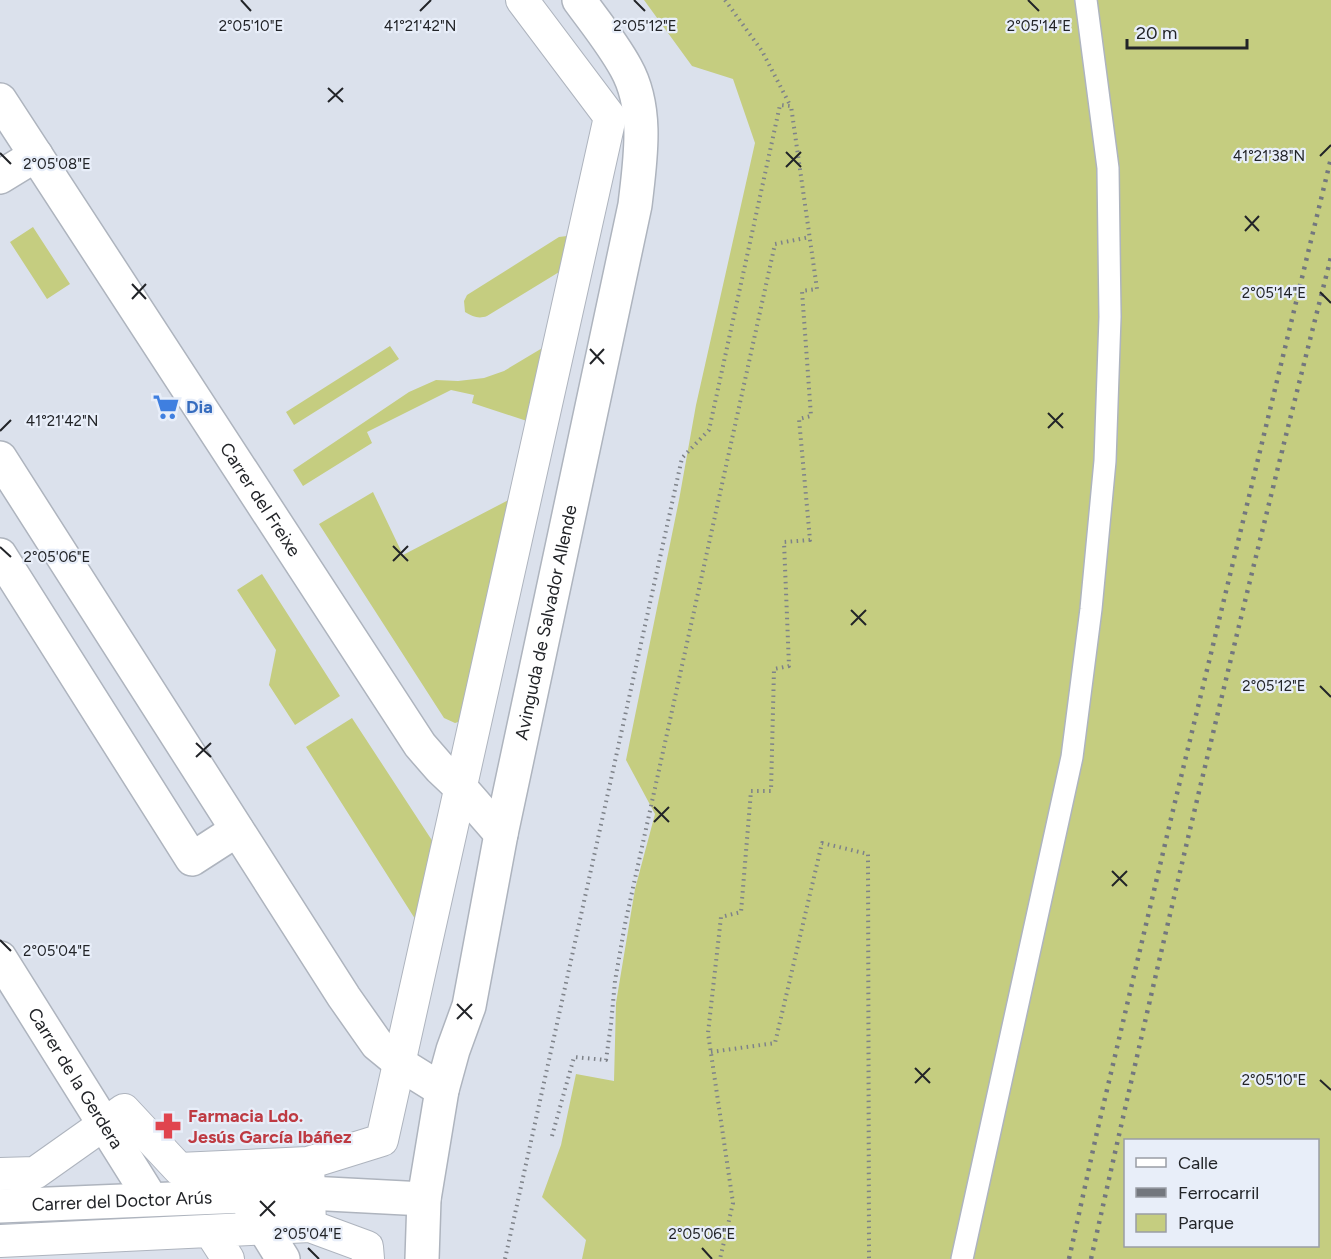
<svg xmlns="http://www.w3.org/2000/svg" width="1331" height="1259" font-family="Figtree,sans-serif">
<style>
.green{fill:#c5cd80;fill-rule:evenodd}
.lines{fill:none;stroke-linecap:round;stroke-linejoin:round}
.service-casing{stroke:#aeb4be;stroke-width:24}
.pedestrian-casing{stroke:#aeb4be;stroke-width:34}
.minor-casing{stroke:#aeb4be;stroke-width:36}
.path{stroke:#7e8289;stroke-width:4;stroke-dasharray:1.5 4.5;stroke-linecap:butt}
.service{stroke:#fff;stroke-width:21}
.pedestrian{stroke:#fff;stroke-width:32}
.minor{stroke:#fff;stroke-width:33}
.rail{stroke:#73777e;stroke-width:4.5;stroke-dasharray:3 6;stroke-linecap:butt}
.ticks{fill:none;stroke:#222428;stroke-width:2}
.labels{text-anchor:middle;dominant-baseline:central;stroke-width:4.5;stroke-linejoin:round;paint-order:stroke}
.shop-label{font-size:18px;font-weight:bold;fill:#366cbe;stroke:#e8eef9;text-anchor:start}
.street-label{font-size:18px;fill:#222428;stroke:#e8eef9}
.health-label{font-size:18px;font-weight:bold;fill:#be3a42;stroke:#e8eef9;text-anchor:start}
.ticks-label{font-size:15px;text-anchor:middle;fill:#222428;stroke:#e8eef9;stroke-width:4.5;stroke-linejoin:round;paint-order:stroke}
</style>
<rect width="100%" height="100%" fill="#dbe1ec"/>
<path class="green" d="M644,0H1331V1259H582L586,1240L542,1197L561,1145L576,1074L614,1081L616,1003L635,889L655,814L626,760L679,500L696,405L755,143L733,79L692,66ZM1126,1140H1318V1246H1126Z
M33,227L70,284L47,299L10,242Z
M567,236L572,238L564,269L487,316C479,319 473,317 465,312L464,301L467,295L559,237Z
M390,346L399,359L294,425L286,412Z
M544,347L536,424L472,403L474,395L451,390L367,432L372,443L303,486L293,470L409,392L436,380L458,381L484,378L504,371Z
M373,492L403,555L520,494L468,719L455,723L444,718L319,524Z
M262,574L340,696L295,725L269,685L276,650L237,590Z
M352,718L435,845L424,933L306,747Z"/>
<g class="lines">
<g class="service-casing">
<path id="service" d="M962,1259L1072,757L1091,609L1105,461L1110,317L1108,168L1086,0"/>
</g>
<g class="pedestrian-casing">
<path id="pedestrian" d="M0,1174L35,1173L124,1110L179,1169L308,1163
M310,1226L367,1247L368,1259
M210,1231L228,1259
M0,1241L310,1226L308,1163L382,1140L610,117L522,0"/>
</g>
<g class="minor-casing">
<g id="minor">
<path id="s1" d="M0,100L420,745L440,768L460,787L501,834"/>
<path d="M0,177L36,155"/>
<path d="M0,458L344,997L377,1044L405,1067L442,1090"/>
<path d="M0,555L192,859L237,830"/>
<path id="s2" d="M0,958L151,1199"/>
<path d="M244,1196L283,1259"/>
<path id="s3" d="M0,1206L244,1196H283L309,1193L424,1199"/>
<path id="s4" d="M422,1259L424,1199L442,1090L453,1050L469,1006L501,834L635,205C640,161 649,109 626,68C613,44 595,22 579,0"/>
</g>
</g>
<path class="path" d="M725,0L762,51L790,105
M711,1052L775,1043L822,843L868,854L869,1259
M552,1136L574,1057L606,1060L611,1024L615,981L625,924L775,244L810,237
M505,1259L682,458L709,430L780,105L791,106L817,289L802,291L811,416L799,419L810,540L784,542L789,666L774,669L771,791H751L741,912L721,917L708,1033L733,1203L720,1259"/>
<use href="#service" class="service"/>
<use href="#pedestrian" class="pedestrian"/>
<use href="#minor" class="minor"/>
<path class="rail" d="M1069,1259L1097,1132L1174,806L1331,158
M1091,1259C1166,924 1246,590 1331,257"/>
</g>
<path class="ticks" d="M241,0L251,11M634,0L645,11M1028,0L1039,11M420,11L431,0M328,88L343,102M328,102L343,88M786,152L801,167M0,153L11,164M1320,156L1331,145M786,167L801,152M1245,216L1259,231M1245,231L1259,216M132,284L146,299M1320,292L1331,303M132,299L146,284M590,349L604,364M590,364L604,349M1048,413L1063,428M1048,428L1063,413M0,431L11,420M393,546L408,561M0,547L11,557M393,561L408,546M851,610L866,625M851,625L866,610M1320,686L1331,697M196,743L211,757M196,757L211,743M654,807L669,822M654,822L669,807M1112,871L1127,886M1112,886L1127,871M0,940L11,951M457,1004L472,1019M457,1019L472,1004M915,1068L930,1083M1320,1080L1331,1090M915,1083L930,1068M260,1201L275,1216M260,1216L275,1201M308,1248L319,1259M702,1248L712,1259"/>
<defs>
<g id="supermarket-bare" transform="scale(2.07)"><path d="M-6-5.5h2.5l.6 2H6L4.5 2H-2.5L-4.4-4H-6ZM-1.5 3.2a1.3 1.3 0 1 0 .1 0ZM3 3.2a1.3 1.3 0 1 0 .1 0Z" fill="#3f7fe0" stroke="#e8eef9" stroke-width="2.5" paint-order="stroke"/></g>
<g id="pharmacy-bare" transform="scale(2.07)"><path d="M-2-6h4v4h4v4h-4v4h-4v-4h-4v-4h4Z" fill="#e0444e" stroke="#e8eef9" stroke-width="2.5" paint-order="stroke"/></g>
</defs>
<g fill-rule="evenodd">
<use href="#supermarket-bare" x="166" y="407"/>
<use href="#pharmacy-bare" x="168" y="1126"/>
</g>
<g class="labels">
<g class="shop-label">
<text x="186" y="407">Dia</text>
</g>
<g class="street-label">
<text stroke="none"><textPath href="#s1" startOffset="477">Carrer del Freixe</textPath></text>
<text stroke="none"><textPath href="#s4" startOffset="650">Avinguda de Salvador Allende</textPath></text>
<text stroke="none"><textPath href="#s2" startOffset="142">Carrer de la Gerdera</textPath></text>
<text stroke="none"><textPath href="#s3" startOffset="122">Carrer del Doctor Arús</textPath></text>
</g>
<g class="health-label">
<text x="188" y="1116">Farmacia Ldo.<tspan x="188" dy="21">Jesús García Ibáñez</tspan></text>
</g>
</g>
<g class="ticks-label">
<text x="251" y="31">2°05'10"E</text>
<text x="1039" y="31">2°05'14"E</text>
<text x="420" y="31">41°21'42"N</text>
<text x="645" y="31">2°05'12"E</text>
<text x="1269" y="161">41°21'38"N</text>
<text x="57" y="169">2°05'08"E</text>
<text x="1274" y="298">2°05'14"E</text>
<text x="62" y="426">41°21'42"N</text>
<text x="57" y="562">2°05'06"E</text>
<text x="1274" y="691">2°05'12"E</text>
<text x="57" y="956">2°05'04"E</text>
<text x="1274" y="1085">2°05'10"E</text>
<text x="308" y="1239">2°05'04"E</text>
<text x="702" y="1239">2°05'06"E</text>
</g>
<rect x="1124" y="1139" width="195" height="108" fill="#e8eef9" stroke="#999da5" stroke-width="1.5"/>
<rect x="1136" y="1158" width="30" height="9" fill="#ffffff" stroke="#999da5" stroke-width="1.5"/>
<text x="1178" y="1169" font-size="18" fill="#222428">Calle</text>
<rect x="1136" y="1188" width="30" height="9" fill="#73777e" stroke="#999da5" stroke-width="1.5"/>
<text x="1178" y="1199" font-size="18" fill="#222428">Ferrocarril</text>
<rect x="1136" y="1214" width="30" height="18" fill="#c5cd80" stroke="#999da5" stroke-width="1.5"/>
<text x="1178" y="1229" font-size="18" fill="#222428">Parque</text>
<path d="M1127 39v9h120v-9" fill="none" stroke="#222428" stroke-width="3"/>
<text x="1136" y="39" font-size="18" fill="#222428" stroke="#e8eef9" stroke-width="4.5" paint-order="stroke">20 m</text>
</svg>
